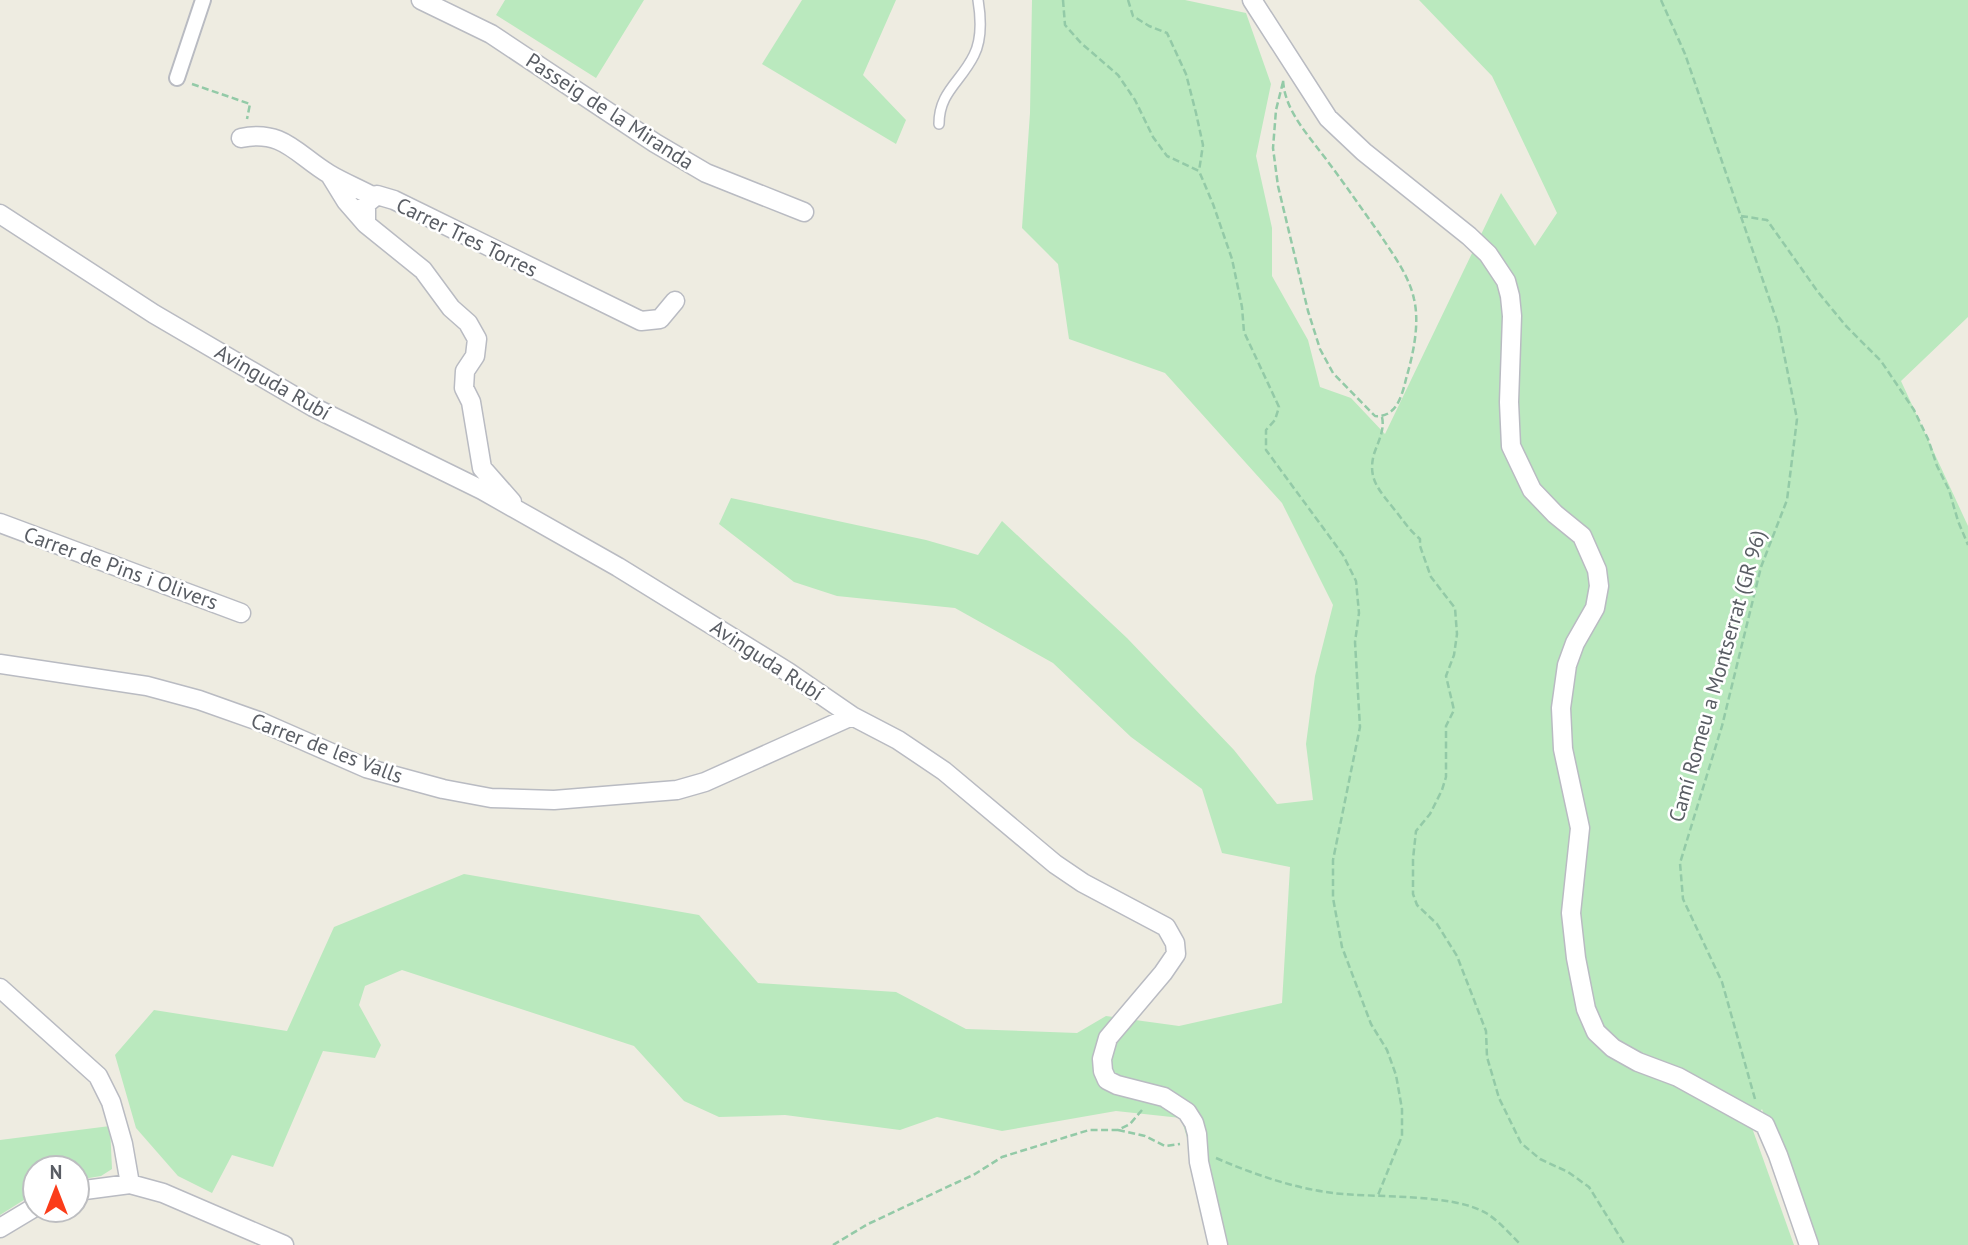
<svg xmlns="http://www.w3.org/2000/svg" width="1968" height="1245" font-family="'PT Sans',sans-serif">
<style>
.green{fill:#bae9be}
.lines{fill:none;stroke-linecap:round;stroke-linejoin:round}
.service-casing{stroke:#b9bbc2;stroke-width:12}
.pedestrian-casing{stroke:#b9bbc2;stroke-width:18}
.minor-casing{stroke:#b9bbc2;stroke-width:21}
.path{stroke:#93caa7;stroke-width:2.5;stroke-dasharray:7 3.5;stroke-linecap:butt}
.service{stroke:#fff;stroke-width:9}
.pedestrian{stroke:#fff;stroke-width:14}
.minor{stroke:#fff;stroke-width:18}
.labels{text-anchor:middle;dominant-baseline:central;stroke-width:5;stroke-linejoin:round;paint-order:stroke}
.street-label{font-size:21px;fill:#595d64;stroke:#fff}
</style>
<rect width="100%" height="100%" fill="#eeece1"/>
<path class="green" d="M505,0H644L596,78L496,15Z
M802,0H896L863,75L906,120L896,144L762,64Z
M1032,0H1185L1246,13L1271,84L1256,156L1272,228V276L1308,340L1320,387L1351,398L1385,434L1501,193L1535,246L1557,213L1492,76L1419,0H1968V317L1901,381L1968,526V1245H1814L1762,1109L1751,1125L1794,1245H1220L1181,1118L1116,1111L1002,1131L937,1117L900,1130L785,1115L719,1117L684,1101L634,1046L402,970L365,986L359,1005L381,1045L375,1058L323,1051L273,1167L232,1155L212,1193L178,1176L136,1128L115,1055L154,1010L287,1031L334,927L464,874L699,915L758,983L896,992L966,1029L1077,1033L1106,1016L1179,1026L1282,1003L1290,867L1222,853L1202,789L1131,737L1053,663L955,608L837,596L794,582L719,524L731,498L926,540L978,555L1002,521L1127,638L1234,750L1277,804L1313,800L1306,744L1315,676L1333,605L1282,503L1165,373L1069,339L1058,264L1022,228L1030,113Z
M110,1126L112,1169L101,1176L77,1180V1168H35V1193L0,1215V1140Z"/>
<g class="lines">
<g class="service-casing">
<path id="service" d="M939,124C939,92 961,82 974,55C982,39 981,18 978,0"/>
</g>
<g class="pedestrian-casing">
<path id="pedestrian" d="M177,78L203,0"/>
</g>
<g class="minor-casing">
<path id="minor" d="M421,0L491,34L655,143L706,173L804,212
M1252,0L1328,118L1364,152L1469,236L1488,254L1506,281L1510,296L1512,316L1509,402L1511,446L1532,490L1555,514L1582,536L1597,570L1599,586L1595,608L1575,643L1567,665L1561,708L1563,749L1580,828L1571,913L1576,958L1586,1009L1596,1032L1613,1048L1638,1062L1678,1077L1765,1125L1778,1155L1809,1245
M241,138C283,129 297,155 329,174C344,183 360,189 374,197
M330,175L346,201L366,224
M0,214L154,314L313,407L482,490L618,567L788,672L852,716L898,740L944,771L1055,864L1083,883L1166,927L1175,943L1176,954L1163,973L1108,1038L1102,1059L1103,1071L1107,1080L1117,1085L1164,1097L1187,1112L1194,1123L1197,1134L1199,1162L1218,1245
M512,502L482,468L471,402L464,388L465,371L475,356L477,339L468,323L451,308L423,270L366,224V204L377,195L394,200L641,321L660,319L675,301
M0,523L241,613
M0,664L147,686L199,700L261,722L366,768L443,789L491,798L554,800L677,790L705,782L852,716
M0,988L98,1076L111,1102L123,1144L130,1184
M77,1191L130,1184L163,1193L284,1245
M0,1228L35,1207"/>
</g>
<path class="path" d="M1063,0L1065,25L1081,43L1118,75L1135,100L1153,137L1167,156L1199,171L1213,204L1232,259L1242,307L1244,332L1279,407L1275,420L1266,430V450L1343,555L1356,581L1359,613L1355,642L1360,727L1333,860V898L1342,947L1371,1024L1387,1050L1396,1075L1402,1109V1136L1378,1195
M1128,0L1133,16L1149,26L1167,33L1186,74L1196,113L1203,145L1199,171
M1661,0L1685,54L1778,324L1797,419L1787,500L1761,567L1722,726L1680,863L1683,899L1722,982L1755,1099
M1283,82L1276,110L1273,148L1278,186L1308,311L1320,349L1333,373L1375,416C1396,418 1402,396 1406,379C1413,355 1420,324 1414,299C1409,275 1392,253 1379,233C1359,205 1340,177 1319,150C1303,129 1284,107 1283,79
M192,84L250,104L247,119
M1741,216L1767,220L1818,292L1846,326L1881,361L1914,410L1928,439L1937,466L1949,490L1958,521L1968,545
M1382,417C1385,430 1378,442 1374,454C1367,479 1380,491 1394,509C1403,520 1409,530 1420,539V546L1431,577L1455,608L1457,634L1454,655L1446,676L1454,710L1446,726V777L1442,790L1430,814L1416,831L1413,859V894L1417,905L1437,924L1457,956L1486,1031L1487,1057L1499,1098L1521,1143L1540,1159L1568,1172L1589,1187L1625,1245
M1118,1130L1145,1136L1165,1146L1180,1144
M1216,1158C1253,1174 1293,1188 1333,1193C1373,1198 1452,1193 1486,1213C1499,1221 1510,1234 1521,1245
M833,1245L868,1224L975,1174L1002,1157L1089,1130H1118L1130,1124L1142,1110"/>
<use href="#service" class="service"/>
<use href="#pedestrian" class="pedestrian"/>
<use href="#minor" class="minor"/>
</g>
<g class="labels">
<g class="street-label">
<text transform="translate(610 111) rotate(33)">Passeig de la Miranda</text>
<text transform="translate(467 237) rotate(26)">Carrer Tres Torres</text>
<text transform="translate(273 382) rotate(30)">Avinguda Rubí</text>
<text transform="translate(121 568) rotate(20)">Carrer de Pins i Olivers</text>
<text transform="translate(767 660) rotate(33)">Avinguda Rubí</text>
<text transform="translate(1717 676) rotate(-74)">Camí Romeu a Montserrat (GR 96)</text>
<text transform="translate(327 748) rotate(21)">Carrer de les Valls</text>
</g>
</g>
<g transform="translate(56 1189)"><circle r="33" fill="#ffffff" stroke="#bdbec1" stroke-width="2"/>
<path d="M0-5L12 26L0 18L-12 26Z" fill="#fb3c1a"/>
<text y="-10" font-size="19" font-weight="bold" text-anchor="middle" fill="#595d64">N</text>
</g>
</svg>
